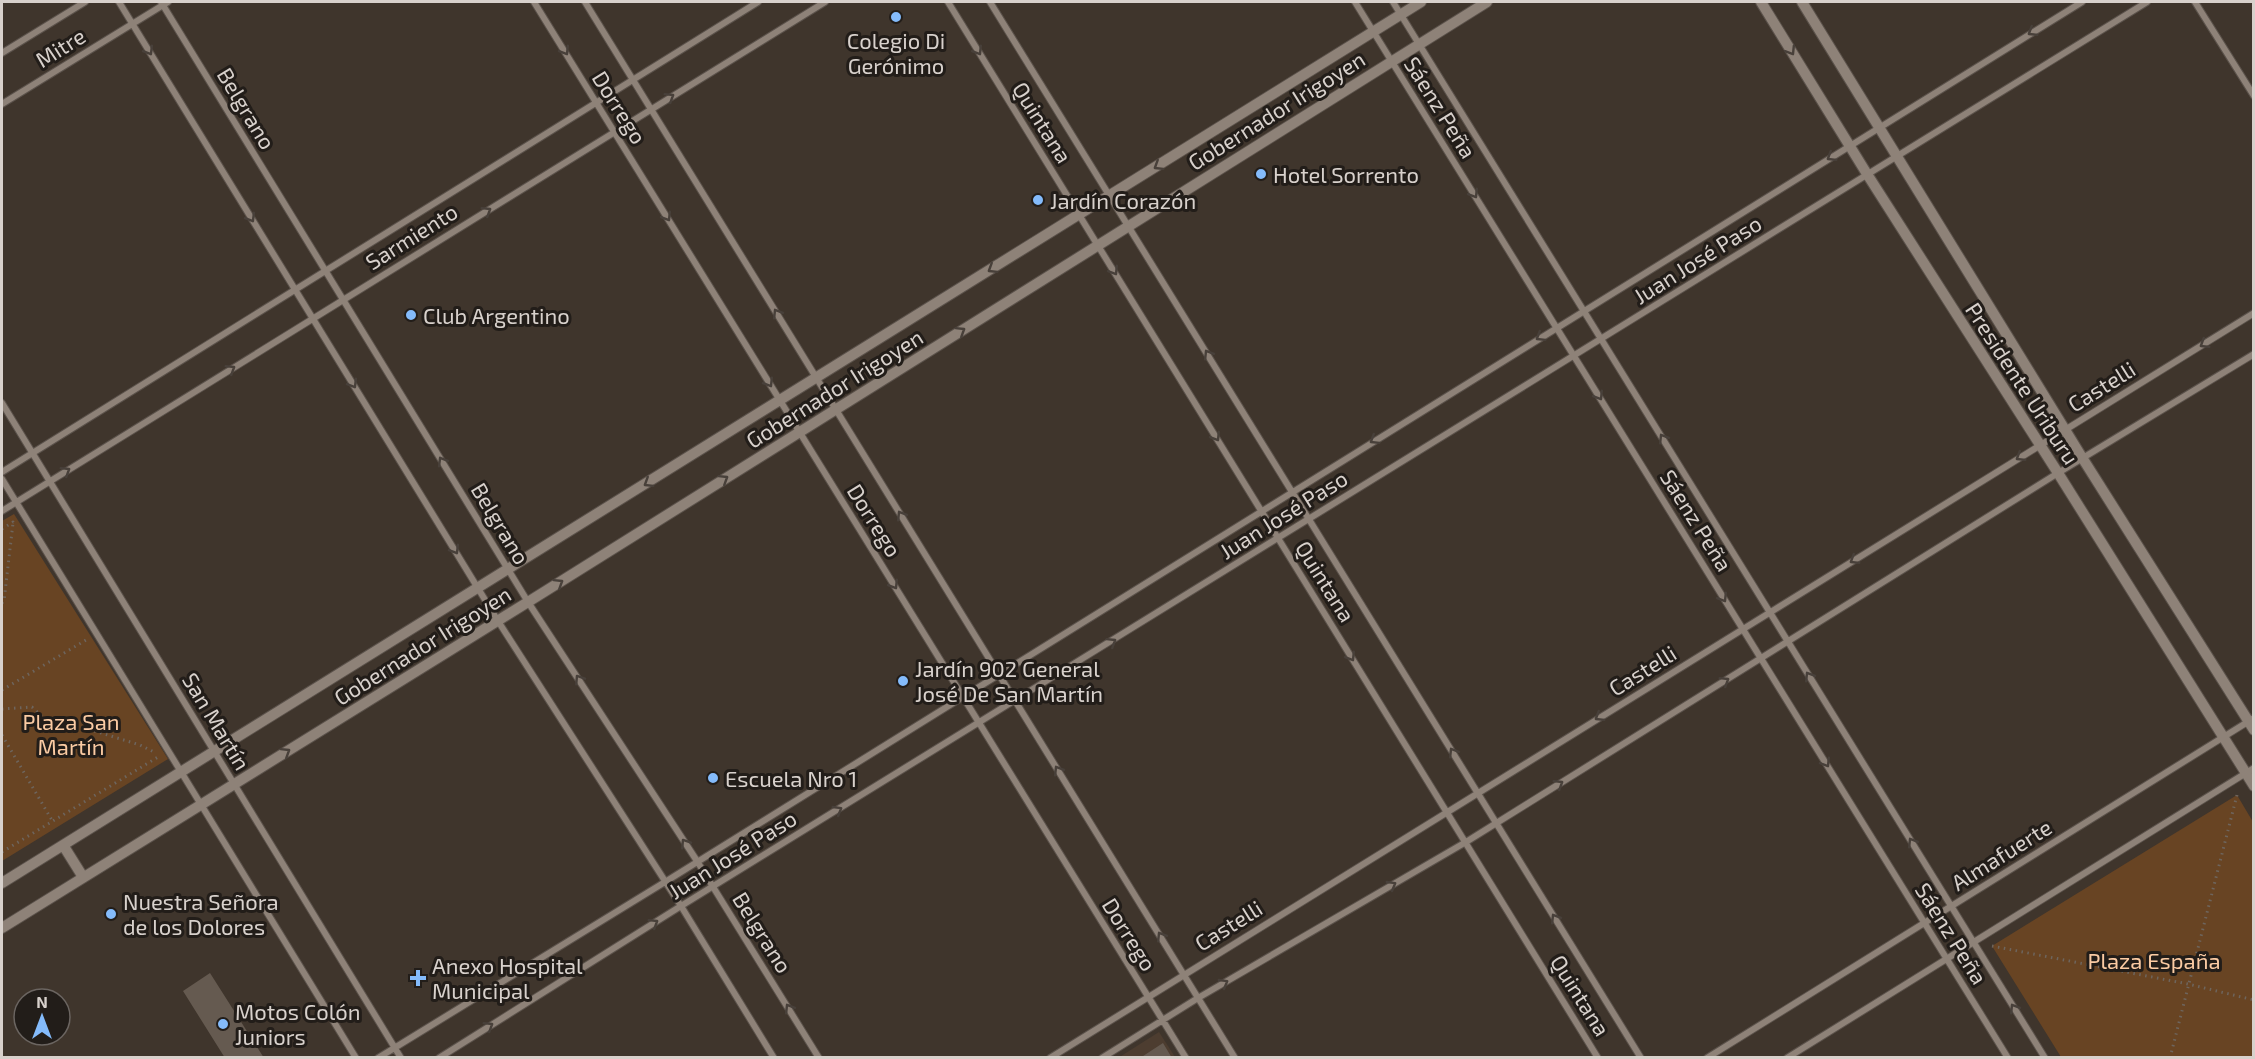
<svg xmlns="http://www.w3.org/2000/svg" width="2255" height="1059" font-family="'Exo 2',sans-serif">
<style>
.built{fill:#4d3d30}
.green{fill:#684423}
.building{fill:#655a50}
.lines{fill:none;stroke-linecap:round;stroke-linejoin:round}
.minor-casing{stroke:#5b524b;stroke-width:8}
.tertiary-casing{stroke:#5b524b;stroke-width:12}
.path{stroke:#6e655d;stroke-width:3;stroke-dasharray:1.5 4.5;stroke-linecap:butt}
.minor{stroke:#8e8278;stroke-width:6}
.tertiary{stroke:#8e8278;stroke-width:10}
.oneway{stroke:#48403a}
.poi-dot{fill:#84bbfb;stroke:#221d19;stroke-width:2}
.labels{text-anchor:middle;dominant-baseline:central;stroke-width:6;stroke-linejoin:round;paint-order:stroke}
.poi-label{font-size:22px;fill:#d8d1cc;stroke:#221d19;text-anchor:start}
.street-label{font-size:22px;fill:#d8d1cc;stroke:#221d19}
.park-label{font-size:22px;fill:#fbcba3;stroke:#221d19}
</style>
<rect width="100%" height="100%" fill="#3f352c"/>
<path class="built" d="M1159,1032L1175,1057L1118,1058Z"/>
<path class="green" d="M14,514L168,759L2,861V521Z
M2237,795L2253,822V1057H2061L1992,946Z"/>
<path class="building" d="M210,973L264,1058H225L183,991Z
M1163,1043L1172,1058H1140Z"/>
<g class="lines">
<g class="minor-casing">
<path id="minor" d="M119,2L498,621L681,906L774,1058
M161,2L528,602L697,861L819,1058
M534,2L1186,1058
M585,2L1235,1058
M948,2L1598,1058
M990,2L1641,1058
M1355,2L2008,1058
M1393,2L2045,1058
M2195,2L2254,96
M2,53L85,2
M2,104L168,2
M2,403L401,1058
M2,472L758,2
M2,479L356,1058
M2,511L825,2
M378,1058L665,882L2082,2
M439,1058L681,906L2147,2
M1050,1058L2254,313
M1102,1058L1198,998L1466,842L2058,473L2254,354
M1707,1058L2254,718
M1787,1058L2254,768"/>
</g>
<g class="tertiary-casing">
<path id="tertiary" d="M1761,2L1867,174L2058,473L2254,786
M1802,2L2083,459L2254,730
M63,845L83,877
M2,883L1421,2
M2,928L528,602L1487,2"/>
</g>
<path class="path" d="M2,529L13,522L14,524
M2,603L4,601L13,523
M2,690L86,640
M2,709L32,707L56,730L88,729L140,745L154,752
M2,735L53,822
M2,852L158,757
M1992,946L2188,984L2254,1000
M2170,1058L2237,795"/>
<use href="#minor" class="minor"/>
<use href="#tertiary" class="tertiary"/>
</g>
<defs><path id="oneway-chevron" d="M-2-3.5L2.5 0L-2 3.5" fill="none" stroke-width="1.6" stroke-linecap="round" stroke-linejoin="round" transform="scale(1.5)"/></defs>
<g class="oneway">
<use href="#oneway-chevron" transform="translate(2032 32) rotate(148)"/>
<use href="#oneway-chevron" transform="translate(149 51) rotate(59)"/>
<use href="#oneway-chevron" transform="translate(565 51) rotate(58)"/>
<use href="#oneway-chevron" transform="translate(978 51) rotate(58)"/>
<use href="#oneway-chevron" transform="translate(1791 51) rotate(58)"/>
<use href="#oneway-chevron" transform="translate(670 97) rotate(-32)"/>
<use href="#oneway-chevron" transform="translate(1831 157) rotate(148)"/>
<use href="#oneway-chevron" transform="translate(1158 166) rotate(148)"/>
<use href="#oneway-chevron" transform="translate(1474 194) rotate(58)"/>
<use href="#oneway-chevron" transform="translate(487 211) rotate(-32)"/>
<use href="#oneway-chevron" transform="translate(667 217) rotate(58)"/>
<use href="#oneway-chevron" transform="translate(251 218) rotate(59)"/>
<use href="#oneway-chevron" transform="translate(992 269) rotate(148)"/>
<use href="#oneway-chevron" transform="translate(1114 271) rotate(58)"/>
<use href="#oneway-chevron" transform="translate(777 313) rotate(-122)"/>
<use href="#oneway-chevron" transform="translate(961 331) rotate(-32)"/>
<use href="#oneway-chevron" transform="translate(1540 337) rotate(148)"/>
<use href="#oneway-chevron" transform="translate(2204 344) rotate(148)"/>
<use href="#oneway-chevron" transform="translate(1208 354) rotate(-122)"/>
<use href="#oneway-chevron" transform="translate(231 369) rotate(-32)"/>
<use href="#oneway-chevron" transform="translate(769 383) rotate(58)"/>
<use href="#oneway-chevron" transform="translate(353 384) rotate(59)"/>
<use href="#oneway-chevron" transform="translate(1599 396) rotate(58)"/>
<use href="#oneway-chevron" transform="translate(1216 437) rotate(58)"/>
<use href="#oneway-chevron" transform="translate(1663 438) rotate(-122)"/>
<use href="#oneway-chevron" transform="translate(1374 440) rotate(148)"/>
<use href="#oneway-chevron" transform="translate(2020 457) rotate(148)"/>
<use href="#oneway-chevron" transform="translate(442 461) rotate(-121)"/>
<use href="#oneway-chevron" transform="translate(66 471) rotate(-32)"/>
<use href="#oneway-chevron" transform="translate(724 479) rotate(-32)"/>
<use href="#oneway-chevron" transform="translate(648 483) rotate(148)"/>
<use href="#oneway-chevron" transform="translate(901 515) rotate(-122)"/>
<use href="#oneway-chevron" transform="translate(455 550) rotate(59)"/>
<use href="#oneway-chevron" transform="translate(1854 560) rotate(148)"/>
<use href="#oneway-chevron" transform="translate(559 583) rotate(-32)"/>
<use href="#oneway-chevron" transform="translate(894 585) rotate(58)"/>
<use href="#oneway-chevron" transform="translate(1723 598) rotate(58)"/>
<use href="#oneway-chevron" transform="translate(1112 642) rotate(-32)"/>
<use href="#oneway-chevron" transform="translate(1351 657) rotate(58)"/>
<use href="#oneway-chevron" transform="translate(1809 676) rotate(-122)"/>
<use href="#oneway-chevron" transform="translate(579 679) rotate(-123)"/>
<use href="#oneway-chevron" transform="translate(1725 681) rotate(-32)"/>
<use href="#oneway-chevron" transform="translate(1599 717) rotate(148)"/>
<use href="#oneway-chevron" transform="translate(286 752) rotate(-32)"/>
<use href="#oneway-chevron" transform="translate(1453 752) rotate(-122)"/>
<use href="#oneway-chevron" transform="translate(1826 763) rotate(58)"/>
<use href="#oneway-chevron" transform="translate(1058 770) rotate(-122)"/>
<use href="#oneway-chevron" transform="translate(1559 784) rotate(-32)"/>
<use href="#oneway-chevron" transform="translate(838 810) rotate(-31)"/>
<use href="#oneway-chevron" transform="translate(1912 842) rotate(-122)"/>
<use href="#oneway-chevron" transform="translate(685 843) rotate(-123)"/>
<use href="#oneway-chevron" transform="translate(1392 885) rotate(-30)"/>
<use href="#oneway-chevron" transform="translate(1555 918) rotate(-122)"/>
<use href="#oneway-chevron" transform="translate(654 923) rotate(-32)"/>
<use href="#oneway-chevron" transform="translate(1161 936) rotate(-122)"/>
<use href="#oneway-chevron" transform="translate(1224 983) rotate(-30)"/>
<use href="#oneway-chevron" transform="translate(789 1008) rotate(-122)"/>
<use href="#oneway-chevron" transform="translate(2014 1008) rotate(-122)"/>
<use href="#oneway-chevron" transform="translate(489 1026) rotate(-32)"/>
</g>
<g class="poi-dot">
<circle cx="896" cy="17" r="6"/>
<circle cx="1261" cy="174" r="6"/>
<circle cx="1038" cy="200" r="6"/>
<circle cx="411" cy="315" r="6"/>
<circle cx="903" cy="681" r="6"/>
<circle cx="713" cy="778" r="6"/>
<circle cx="111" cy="914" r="6"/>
<path d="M415 969h6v6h6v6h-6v6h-6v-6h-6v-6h6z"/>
<circle cx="223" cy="1024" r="6"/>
</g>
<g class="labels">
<g class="poi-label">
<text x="896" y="40" text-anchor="middle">Colegio Di<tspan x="896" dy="25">Gerónimo</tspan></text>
<text x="1273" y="174">Hotel Sorrento</text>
<text x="1050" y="200">Jardín Corazón</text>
<text x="423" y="315">Club Argentino</text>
<text x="915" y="668">Jardín 902 General<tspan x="915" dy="25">José De San Martín</tspan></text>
<text x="725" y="778">Escuela Nro 1</text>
<text x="123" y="901">Nuestra Señora<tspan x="123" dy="25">de los Dolores</tspan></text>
<text x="432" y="965">Anexo Hospital<tspan x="432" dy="25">Municipal</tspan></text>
<text x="235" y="1011">Motos Colón<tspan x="235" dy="25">Juniors</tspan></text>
</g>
<g class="street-label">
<text transform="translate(60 47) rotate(-32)">Mitre</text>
<text transform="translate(620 107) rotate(58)">Dorrego</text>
<text transform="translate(1441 107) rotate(58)">Sáenz Peña</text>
<text transform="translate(247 108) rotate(59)">Belgrano</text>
<text transform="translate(1276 110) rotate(-32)">Gobernador Irigoyen</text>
<text transform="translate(1043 122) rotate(58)">Quintana</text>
<text transform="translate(411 236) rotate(-32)">Sarmiento</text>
<text transform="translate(1697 259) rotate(-32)">Juan José Paso</text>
<text transform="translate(2023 383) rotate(57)">Presidente Uriburu</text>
<text transform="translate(2101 386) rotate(-32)">Castelli</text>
<text transform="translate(834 388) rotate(-32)">Gobernador Irigoyen</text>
<text transform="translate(1283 514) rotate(-32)">Juan José Paso</text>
<text transform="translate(875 520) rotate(58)">Dorrego</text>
<text transform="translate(1697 520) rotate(58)">Sáenz Peña</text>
<text transform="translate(501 523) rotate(59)">Belgrano</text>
<text transform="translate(1326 581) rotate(58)">Quintana</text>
<text transform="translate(422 645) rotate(-32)">Gobernador Irigoyen</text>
<text transform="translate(1642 670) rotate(-32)">Castelli</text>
<text transform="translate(217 721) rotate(59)">San Martín</text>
<text transform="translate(732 854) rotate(-32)">Juan José Paso</text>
<text transform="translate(2001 854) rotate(-32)">Almafuerte</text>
<text transform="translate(1228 925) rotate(-32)">Castelli</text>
<text transform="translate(763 932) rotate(58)">Belgrano</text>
<text transform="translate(1952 933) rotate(58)">Sáenz Peña</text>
<text transform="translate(1130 934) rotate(58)">Dorrego</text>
<text transform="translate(1581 995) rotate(58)">Quintana</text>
</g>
<g class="park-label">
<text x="71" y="721">Plaza San<tspan x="71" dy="25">Martín</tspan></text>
<text x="2154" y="960">Plaza España</text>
</g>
</g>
<rect width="2255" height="1059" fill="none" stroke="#d8d1cc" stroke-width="6"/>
<g transform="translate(42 1017)"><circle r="28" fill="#221d19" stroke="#6b6561" stroke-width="1.5"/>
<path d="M0-4.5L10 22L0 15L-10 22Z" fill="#84bbfb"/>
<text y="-9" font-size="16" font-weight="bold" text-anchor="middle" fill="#d8d1cc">N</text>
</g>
</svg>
